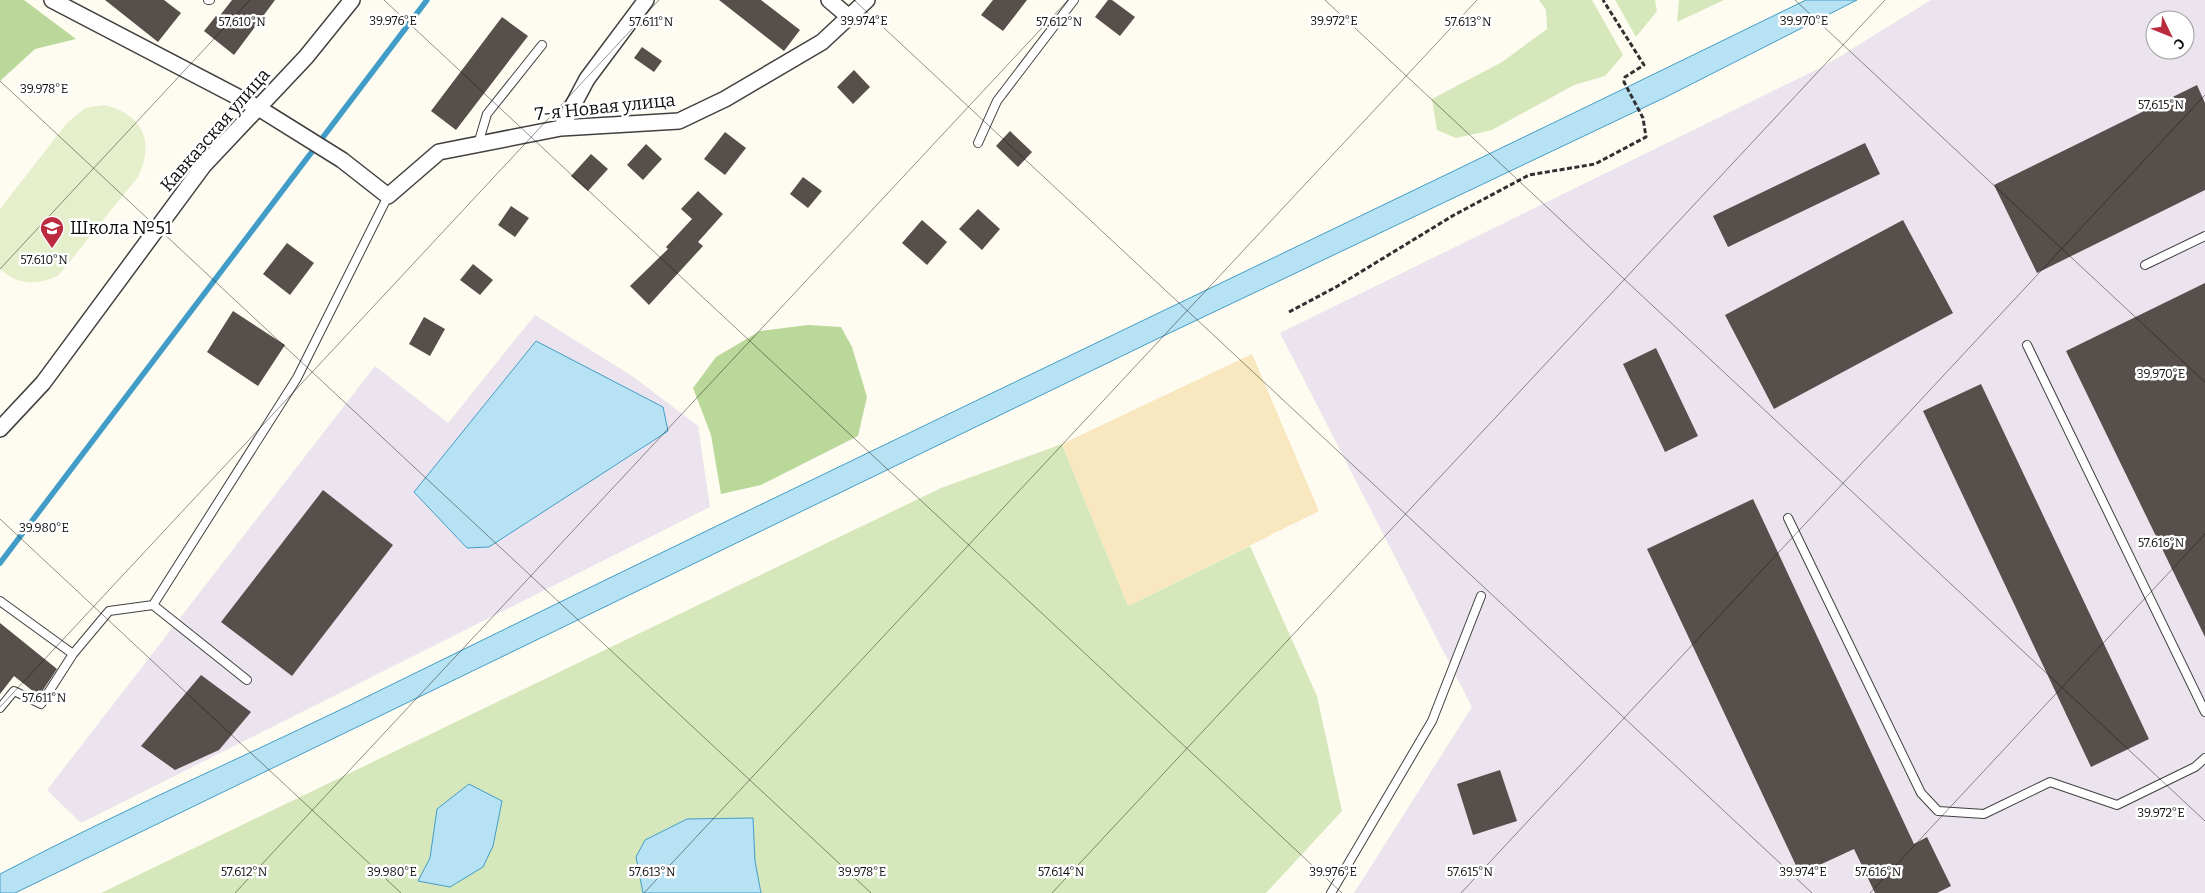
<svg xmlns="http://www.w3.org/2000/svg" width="2205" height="893" font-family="Bitter,serif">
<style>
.industrial{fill:#ebe3ed;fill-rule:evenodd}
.green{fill:#d6e8bb;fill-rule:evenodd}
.forest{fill:#bbd89b}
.sand{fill:#f8e7bf}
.pitch{fill:#e6efcc}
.water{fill:#b7e2f4;stroke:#419dc8}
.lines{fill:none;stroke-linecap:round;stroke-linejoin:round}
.stream{stroke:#419dc8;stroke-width:5.5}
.building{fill:#574f4b}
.service-casing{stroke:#414141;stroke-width:10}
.minor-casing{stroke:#414141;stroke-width:18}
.path{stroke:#303030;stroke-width:3;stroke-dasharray:5 2.5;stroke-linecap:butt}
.service{stroke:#fff;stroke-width:8}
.minor{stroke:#fff;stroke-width:15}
.ticks{fill:none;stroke:#0e0e0e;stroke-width:1;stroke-opacity:0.45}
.labels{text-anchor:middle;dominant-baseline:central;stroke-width:5;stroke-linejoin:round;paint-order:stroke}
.street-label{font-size:18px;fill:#0e0e0e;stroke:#fff}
.poi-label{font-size:18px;fill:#0e0e0e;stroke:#fff;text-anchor:start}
.ticks-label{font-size:12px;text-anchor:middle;fill:#0e0e0e;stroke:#fff;stroke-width:5;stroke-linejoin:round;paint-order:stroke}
</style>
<rect width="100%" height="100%" fill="#fefbf0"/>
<path class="industrial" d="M1931,0H2205V893H1354L1472,707L1280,333L1826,65ZM2155,20H2185V50H2155Z
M535,315L635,378L698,426L710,507L81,823L47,790L375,366L448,423Z"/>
<path class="green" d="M1539,0H1592L1623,55L1605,76L1574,85L1492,130L1456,138L1437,130L1432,99L1502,62L1547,29L1546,10Z
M1615,0H1655L1657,11L1636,37Z
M1679,0H1724L1677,22Z
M1062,444L1128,606L1250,546L1317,696L1342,811L1266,893H761L755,861L752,818L636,857L643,893H101L941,488ZM430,858L450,887L419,881Z"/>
<path class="forest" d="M0,0H24L76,39L35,49L0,81Z
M808,325L841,327L852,347L867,397L858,436L761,485L721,494L711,435L693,388L716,357L760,331Z"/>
<path class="sand" d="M1252,354L1319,511L1128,606L1062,444Z"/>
<path class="pitch" d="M104,105C143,114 155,142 138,177L58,276C36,285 19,286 0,269V209L67,123L85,108Z"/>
<path class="water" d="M1806,0H1857L1666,97L1157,339L15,893H0V874C131,805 267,747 399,681C866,451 1338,229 1806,0Z
M536,341L663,407L668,431L489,547L467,548L414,492Z
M469,784L502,801L493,846L483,867L450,887L418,881L430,858L437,809Z
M753,818L755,861L761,893H643L636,857L645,840L687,819Z"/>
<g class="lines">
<path class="stream" d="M0,563L427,0"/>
</g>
<path class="building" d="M105,0H164L181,13L158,42Z
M232,0H275L234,55L204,31L216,16L218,18Z
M719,0H761L800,30L784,51Z
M993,0H1027L1003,31L981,15Z
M1108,0H1112L1135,17L1120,36L1095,17Z
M502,17L528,36L456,130L431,111Z
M642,47L662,61L654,72L634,58Z
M854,70L870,87L853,104L837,87Z
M2197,85L2205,103V190L2037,273L1994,185Z
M1010,131L1032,152L1018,167L996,146Z
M725,132L746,148L725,175L704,159Z
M1865,143L1880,174L1728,247L1713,216Z
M646,144L662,159L643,180L627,165Z
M591,154L608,169L588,191L571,176Z
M803,177L822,191L808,208L790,194Z
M698,191L723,214L698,242L703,246L649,305L630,286L668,249L666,247L692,219L681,209Z
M511,206L529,218L515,237L498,225Z
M978,209L1000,229L982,250L959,229Z
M922,220L947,242L927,265L902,243Z
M1903,220L1953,313L1774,409L1725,315Z
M287,243L314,263L290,295L263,274Z
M473,264L493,280L480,295L460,280Z
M2205,283V637L2066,351Z
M233,311L285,345L258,386L207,352Z
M424,317L445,329L430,356L409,344Z
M1656,348L1698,436L1665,452L1623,364Z
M1981,384L2149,739L2091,767L1923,411Z
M323,490L393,545L292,676L221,622Z
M1753,499L1914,844L1927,837L1951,886L1937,893H1875L1854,849L1800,874L1647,549Z
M0,623L57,669L39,696L14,676L0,694Z
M201,675L251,712L219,750L175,770L141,746Z
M1500,770L1517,821L1473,835L1457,784Z"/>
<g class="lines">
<g class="service-casing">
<path id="service" d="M208,0H210
M978,143L997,101L1074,0
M478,144L487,114L542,45
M2145,265L2205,236
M2027,345L2205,712
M1788,518L1921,793L1938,811L1984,814L2050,782L2117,805L2195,767L2205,758
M0,601L73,654L109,611L153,605
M247,680L153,605L297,378L388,196
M0,708L14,691L41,704L73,654
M1331,893L1432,721L1481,596"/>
</g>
<g class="minor-casing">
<path id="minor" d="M52,0L257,107L342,160L388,196L439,152L561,128L679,121L725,99L822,42L867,0
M829,0L849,17
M561,128L587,79L646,0
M0,429L43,383L204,165L306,57L352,0"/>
</g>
<path class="path" d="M1289,312L1336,287L1454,215L1529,175L1595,164L1646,137L1643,118L1624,82L1625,77L1644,65L1603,0"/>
<use href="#service" class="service"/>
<use href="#minor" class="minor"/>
</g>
<path class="ticks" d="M384,0L1342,893M854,0L1812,893M1325,0L2205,821M1795,0L2205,382M0,81L871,893M0,269L250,0M0,519L401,893M0,707L659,0M235,893L1068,0M644,893L1477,0M1052,893L1885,0M1461,893L2205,95M1870,893L2205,534"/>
<defs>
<g id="school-pin" transform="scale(1.25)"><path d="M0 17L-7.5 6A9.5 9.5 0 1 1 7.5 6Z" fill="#ba2b3e" stroke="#fff"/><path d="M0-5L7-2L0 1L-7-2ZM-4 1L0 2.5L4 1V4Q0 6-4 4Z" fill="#fff"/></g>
</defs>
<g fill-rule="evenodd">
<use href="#school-pin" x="52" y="228"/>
</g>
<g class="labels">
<g class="street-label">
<text transform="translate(605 107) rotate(-6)">7-я Новая улица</text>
<text transform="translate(215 130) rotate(-49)">Кавказская улица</text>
</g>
<g class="poi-label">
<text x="70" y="228">Школа №51</text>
</g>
</g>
<g class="ticks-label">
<text x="393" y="25">39.976°E</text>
<text x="1804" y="25">39.970°E</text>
<text x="864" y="25">39.974°E</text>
<text x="1334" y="25">39.972°E</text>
<text x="242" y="26">57.610°N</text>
<text x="651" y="26">57.611°N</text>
<text x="1059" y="26">57.612°N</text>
<text x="1468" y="26">57.613°N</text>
<text x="44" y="93">39.978°E</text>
<text x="2161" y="109">57.615°N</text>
<text x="44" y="264">57.610°N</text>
<text x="2161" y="378">39.970°E</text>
<text x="44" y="532">39.980°E</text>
<text x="2161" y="547">57.616°N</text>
<text x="44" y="702">57.611°N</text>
<text x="2161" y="817">39.972°E</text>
<text x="244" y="876">57.612°N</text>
<text x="652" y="876">57.613°N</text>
<text x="1061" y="876">57.614°N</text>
<text x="1470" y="876">57.615°N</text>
<text x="1878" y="876">57.616°N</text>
<text x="392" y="876">39.980°E</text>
<text x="862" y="876">39.978°E</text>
<text x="1333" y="876">39.976°E</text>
<text x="1803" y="876">39.974°E</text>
</g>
<g transform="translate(2170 35) rotate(133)"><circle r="24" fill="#ffffff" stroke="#9f9f9f"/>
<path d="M0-4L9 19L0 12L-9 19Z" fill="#ba2b3e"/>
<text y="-8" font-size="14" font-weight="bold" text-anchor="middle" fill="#0e0e0e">С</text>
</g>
</svg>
